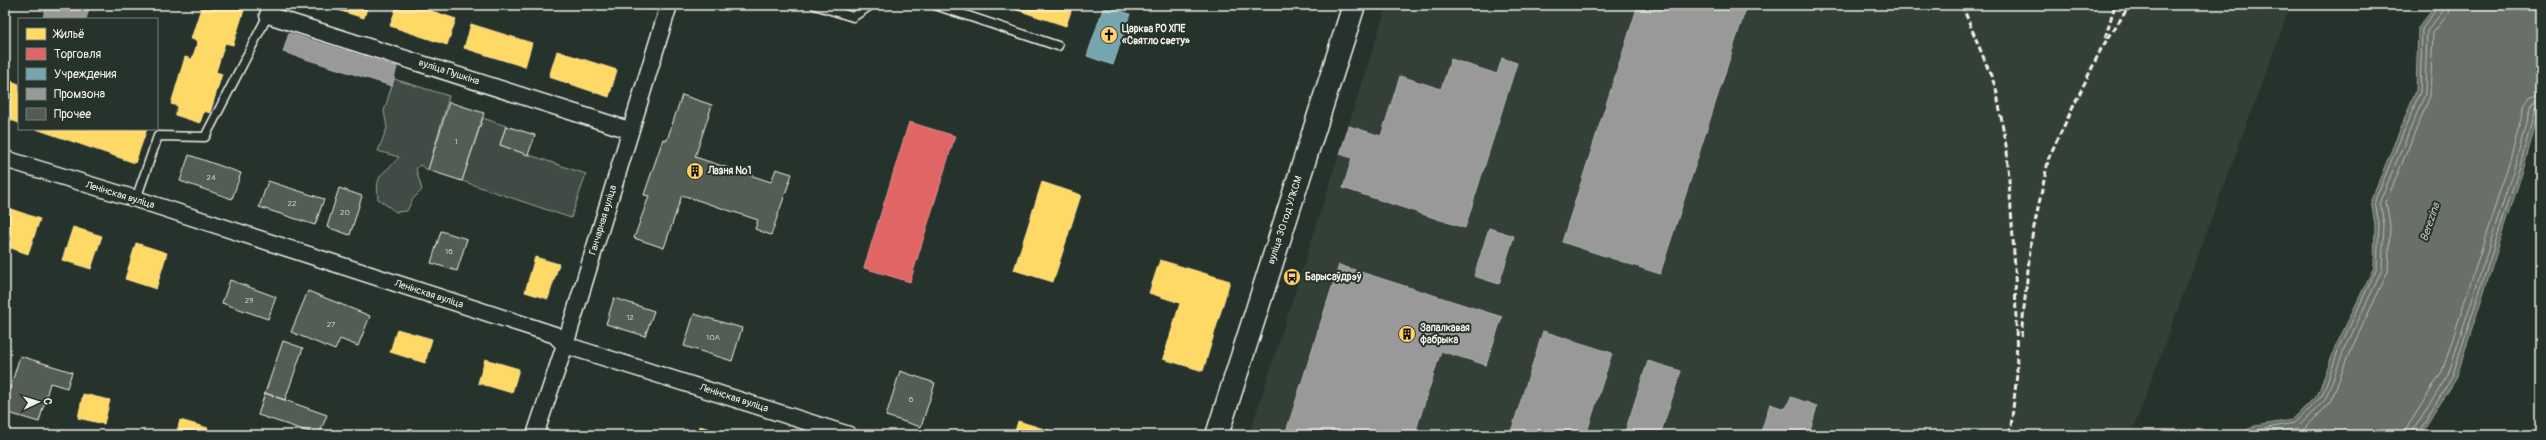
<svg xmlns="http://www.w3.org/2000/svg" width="2546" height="440" font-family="Pangolin,sans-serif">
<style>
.built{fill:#333f39}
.green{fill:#414b45;stroke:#9a9e96}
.water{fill:#676f68;stroke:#9fa39b}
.homes{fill:#ffd966;stroke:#fce08d}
.shops{fill:#e06666;stroke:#e6908d}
.public{fill:#76a5af;stroke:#9cbcc0}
.industry{fill:#999;stroke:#b4b3b1}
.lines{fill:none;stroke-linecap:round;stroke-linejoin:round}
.shore{stroke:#bcbdb5;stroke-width:1}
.building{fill:#525c55;stroke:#f4f1e8}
.service-casing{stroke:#f4f1e8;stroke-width:11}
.minor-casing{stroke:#f4f1e8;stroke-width:19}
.secondary-casing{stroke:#f4f1e8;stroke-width:25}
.service{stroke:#26332d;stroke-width:8}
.minor{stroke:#26332d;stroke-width:16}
.secondary{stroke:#26332d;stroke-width:22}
.rail{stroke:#f4f1e8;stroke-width:3;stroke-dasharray:6 3;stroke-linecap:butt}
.labels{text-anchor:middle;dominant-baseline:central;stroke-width:4;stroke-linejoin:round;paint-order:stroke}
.number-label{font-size:8px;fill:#ccccc3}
.poi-label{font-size:10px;font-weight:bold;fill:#f4f1e8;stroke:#26332d;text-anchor:start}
.street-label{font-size:10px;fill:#f4f1e8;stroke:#26332d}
.water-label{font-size:11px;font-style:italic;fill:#bcbdb5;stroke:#26332d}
</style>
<rect width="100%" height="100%" fill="#26332d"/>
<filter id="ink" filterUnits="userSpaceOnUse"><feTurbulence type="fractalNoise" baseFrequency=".025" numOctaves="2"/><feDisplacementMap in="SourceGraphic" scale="8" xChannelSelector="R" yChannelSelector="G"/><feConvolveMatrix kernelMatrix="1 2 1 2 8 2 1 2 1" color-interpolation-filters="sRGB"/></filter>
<g filter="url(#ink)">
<path class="built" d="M1387,5H2291L2131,435H1249Z"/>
<path class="green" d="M394,79L449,96L428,170L420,165L416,169L422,190L412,200L407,211L396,212L378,199C375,170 384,176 399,157L378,151L387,128L384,111Z
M483,118L506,126L500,145L586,174L571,218L462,181Z"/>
<path class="water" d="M2436,5H2541V103L2524,167L2456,379L2420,435H2237L2255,426L2292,420L2318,394L2334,350L2374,267L2375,225L2371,200L2416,91L2418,28Z"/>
<path class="homes" d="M202,5L245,7L233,45L225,43L216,72L222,74L210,113L204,111L200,123L175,115L178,106L171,104L185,57L192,59L198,41L191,39Z
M321,5H368L364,18Z
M397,5H414L456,19L447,45L390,26Z
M1002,5H1073L1066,26Z
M471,24L532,43L525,67L464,48Z
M557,51L617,70L609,97L549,77Z
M5,79L19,84V123L5,118Z
M36,129H147L135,163Z
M1042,182L1081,195L1053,282L1014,270Z
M5,207L40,219L28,254L5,246Z
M73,227L102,236L91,269L62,260Z
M136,243L167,253L156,289L125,279Z
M535,257L559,264L548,299L525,292Z
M1160,260L1230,281L1203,371L1163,359L1180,303L1149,293Z
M397,329L432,339L425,363L390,352Z
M485,359L519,369L512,393L478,383Z
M83,394L110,400L104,424L78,418Z
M180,420L208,428L206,435H176Z
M1018,421L1064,435H1014Z
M700,426L729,435H698Z"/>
<path class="shops" d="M909,122L955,136L910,282L864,268Z"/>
<path class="public" d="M1104,6L1130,14L1113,65L1087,56Z"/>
<path class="industry" d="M46,5H90L86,19H43Z
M1638,5H1747L1660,274L1562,242Z
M289,33L397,67L392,86L283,52Z
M1502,58L1517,63L1465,228L1343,188L1352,158L1340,154L1349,126L1381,136L1400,76L1441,89L1451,59L1497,74Z
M1489,228L1514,236L1499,284L1474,276Z
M1339,265L1502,317L1486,365L1441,351L1415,433L1422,435H1285Z
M1543,331L1612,353L1586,435H1510Z
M1648,361L1681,371L1660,435H1624Z
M1791,397L1817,406L1809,435H1760L1770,404L1785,409Z"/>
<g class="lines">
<path class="shore" d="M2246,435L2257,430L2294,423L2322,396L2338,351L2377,268L2379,225L2375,200L2420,92L2422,29L2439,5
M2258,435L2297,428L2325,400L2343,353L2382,270L2384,225L2380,201L2425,94L2427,31L2443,11L2444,5
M2292,435L2302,431L2331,402L2348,356L2388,272L2390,225L2386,202L2430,96L2433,33L2448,14L2450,5
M2406,435L2408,426L2442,372L2509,163L2525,104L2531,97L2541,95
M2412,435L2414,429L2448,375L2515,165L2530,108L2535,102L2541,101
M2417,435L2452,377L2520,166L2535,109L2541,106"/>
</g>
<path class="building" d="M682,95L712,105L695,157L771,182L776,169L792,174L771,235L755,229L758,220L682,195L664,248L634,238L649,196L644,195L663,139L667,140Z
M449,102L484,113L462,181L428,170Z
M506,126L535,135L528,155L500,145Z
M189,155L241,173L232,199L180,181Z
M268,181L324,199L315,225L259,207Z
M339,188L362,196L350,235L327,227Z
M441,231L467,239L457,271L431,263Z
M230,280L276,297L268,319L222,303Z
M308,291L370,316L358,346L340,339L335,350L291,332Z
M614,298L654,311L645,336L606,324Z
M694,314L742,328L732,361L684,346Z
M283,341L303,348L285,400L265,393Z
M20,356L72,372L67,388L50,383L39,422L5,412V405Z
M900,371L935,383L921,427L886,416Z
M265,393L327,415L319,435L258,415Z"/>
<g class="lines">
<g class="service-casing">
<path id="service" d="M815,5L853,17L871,5
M935,5L1058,46
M136,199L158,136L205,137L268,15"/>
</g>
<g class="minor-casing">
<path id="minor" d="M272,5L268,15L629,130
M5,159L136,199L537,329L555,335L565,345L849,435
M535,435L565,345L669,5"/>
</g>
<g class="secondary-casing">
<path id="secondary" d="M1217,435L1354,5"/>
</g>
<use href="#service" class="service"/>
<use href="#minor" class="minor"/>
<use href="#secondary" class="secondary"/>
<path class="rail" d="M1962,5L1996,88L2007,151L2015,268L2017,374L2010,435
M2105,38L2115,5
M2021,337L2031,241L2049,157L2101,49L2130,5"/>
</g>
</g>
<defs>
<g id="church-disc" transform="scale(0.9)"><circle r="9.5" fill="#ffd166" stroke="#26332d"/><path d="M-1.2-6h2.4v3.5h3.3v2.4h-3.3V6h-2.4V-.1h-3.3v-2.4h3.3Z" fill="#111"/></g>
<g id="building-disc" transform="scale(0.9)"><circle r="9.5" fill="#ffd166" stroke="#26332d"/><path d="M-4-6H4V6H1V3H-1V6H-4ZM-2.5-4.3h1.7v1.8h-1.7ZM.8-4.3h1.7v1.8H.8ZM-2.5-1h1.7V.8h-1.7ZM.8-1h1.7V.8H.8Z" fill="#111"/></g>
<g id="bus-disc" transform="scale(0.9)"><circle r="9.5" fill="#ffd166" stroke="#26332d"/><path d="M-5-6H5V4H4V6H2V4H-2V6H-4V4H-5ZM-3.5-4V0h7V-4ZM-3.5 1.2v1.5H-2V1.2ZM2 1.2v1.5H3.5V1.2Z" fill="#111"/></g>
</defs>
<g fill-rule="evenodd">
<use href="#church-disc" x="1109" y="35"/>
<use href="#building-disc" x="695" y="171"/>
<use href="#bus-disc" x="1292" y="277"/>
<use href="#building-disc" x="1407" y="334"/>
</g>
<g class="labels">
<g class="number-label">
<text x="456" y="141">1</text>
<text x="211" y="177">24</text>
<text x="292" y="203">22</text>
<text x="345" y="212">20</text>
<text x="449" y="251">16</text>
<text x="249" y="300">29</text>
<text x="630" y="317">12</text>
<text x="331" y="324">27</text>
<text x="713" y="337">10А</text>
<text x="911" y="399">6</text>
</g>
<g class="poi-label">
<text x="1122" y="29">Царква РО ХПЕ<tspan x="1122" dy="12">«Святло свету»</tspan></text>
<text x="708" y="171">Лазня №1</text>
<text x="1305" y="277">Барысаўдрэў</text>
<text x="1420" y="328">Запалкавая<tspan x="1420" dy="12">фабрыка</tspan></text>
</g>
<g class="street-label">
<text transform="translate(449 72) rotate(18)">вуліца Пушкіна</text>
<text transform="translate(120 195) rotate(17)">Ленінская вуліца</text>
<text transform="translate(603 220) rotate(-73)">Ганчарная вуліца</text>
<text transform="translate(1285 220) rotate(-72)">вуліца 30 год УЛКСМ</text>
<text transform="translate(429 294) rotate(18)">Ленінская вуліца</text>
<text transform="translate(734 398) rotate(18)">Ленінская вуліца</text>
</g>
<g class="water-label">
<text transform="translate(2430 222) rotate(-71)">Berezina</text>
</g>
</g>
<rect width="2546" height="440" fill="none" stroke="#26332d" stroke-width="20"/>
<rect x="10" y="10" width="2526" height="420" fill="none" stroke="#f4f1e8" stroke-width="1.5" filter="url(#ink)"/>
<rect x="18" y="18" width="140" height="112" fill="#26332d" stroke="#787f78"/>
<rect x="26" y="28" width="20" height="12" fill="#ffd966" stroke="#787f78"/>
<text x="54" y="38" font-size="12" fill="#f4f1e8">Жильё</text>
<rect x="26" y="48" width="20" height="12" fill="#e06666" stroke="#787f78"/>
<text x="54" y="58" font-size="12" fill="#f4f1e8">Торговля</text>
<rect x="26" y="68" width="20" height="12" fill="#76a5af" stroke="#787f78"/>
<text x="54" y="78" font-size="12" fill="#f4f1e8">Учреждения</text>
<rect x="26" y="88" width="20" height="12" fill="#999999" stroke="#787f78"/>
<text x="54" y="98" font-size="12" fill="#f4f1e8">Промзона</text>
<rect x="26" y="108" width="20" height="12" fill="#525c55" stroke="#787f78"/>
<text x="54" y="118" font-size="12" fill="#f4f1e8">Прочее</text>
<g transform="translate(38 402) rotate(86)" stroke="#26332d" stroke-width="3" paint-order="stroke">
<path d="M0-3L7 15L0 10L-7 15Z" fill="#f4f1e8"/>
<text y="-6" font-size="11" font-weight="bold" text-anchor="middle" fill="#f4f1e8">С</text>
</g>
</svg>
